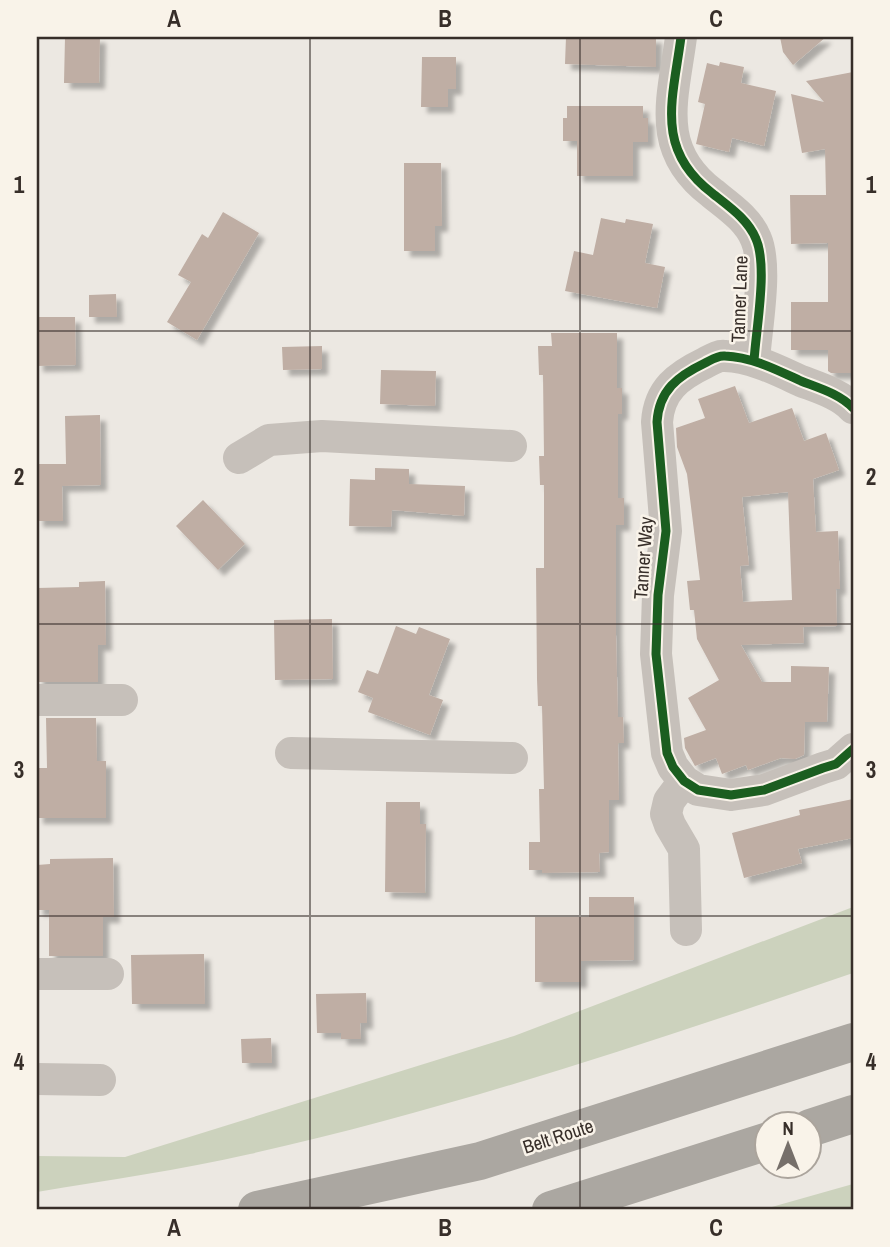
<svg xmlns="http://www.w3.org/2000/svg" width="890" height="1247" font-family="'Archivo Narrow',sans-serif">
<style>
.green{fill:#ccd2bd}
.building{fill:#bfaea4;fill-rule:evenodd;filter:url(#shadow)}
.lines{fill:none;stroke-linecap:round;stroke-linejoin:round}
.minor{stroke:#c6c0ba;stroke-width:32}
.highway{stroke:#aba7a1;stroke-width:38}
.cycleway-casing{stroke:#f9f3e9;stroke-width:13}
.cycleway{stroke:#1b5e20;stroke-width:9}
.grid{fill:none;stroke:#372e29;stroke-width:2;stroke-opacity:0.55}
.labels{text-anchor:middle;dominant-baseline:central;stroke-width:5;stroke-linejoin:round;paint-order:stroke}
.street-label{font-size:19px;fill:#372e29;stroke:#f9f3e9}
.neatline{fill:none;stroke:#372e29;stroke-width:2.5}
.grid-label{font-size:23px;text-anchor:middle;font-weight:bold;fill:#372e29}
</style>
<defs>
<filter id="shadow"><feDropShadow dx="6" dy="6" stdDeviation="2" flood-color="#0004"/></filter>
</defs>
<rect width="100%" height="100%" fill="#ece8e2"/>
<path class="green" d="M853,907V973C654,1041 455,1108 250,1154C180,1170 108,1180 37,1192V1156L125,1157L514,1036Z
M853,1184V1210H761Z"/>
<path class="building" d="M65,37H100L99,83H64Z
M566,37H656V67L565,64Z
M780,37H826L793,65L783,52Z
M422,57H456V89H448V107H421Z
M720,62L744,67L741,83L776,91L764,146L732,138L729,152L696,144L705,104L698,102L707,63L719,66Z
M853,72V373H831L828,371V350H791V302H828V243L791,244L790,195H826L825,149L802,153L791,94L824,102L806,81Z
M567,106H643V118H648V142H633V176H577V141H563V118H567Z
M404,163H441L442,226H435V251H404Z
M223,212L259,233L197,340L167,322L191,282L178,275L202,234L208,238Z
M601,218L625,223L626,219L653,224L645,263L665,267L657,308L565,291L574,251L593,255Z
M116,294L117,317H89V295Z
M37,317H75L76,365L37,366Z
M551,333H617V388H622V414H618V498H624V525H616V635L618,717H623L624,743H618L619,800H609V852L599,853L600,872L542,873V870H529V842H540L539,789H544L542,706H538L537,679L536,568H544V485H540L539,456H544L543,375H539L538,346H552Z
M322,346V369L283,370L282,347Z
M381,370L436,371L435,406L380,404Z
M735,386L749,423L792,408L804,441L826,433L839,470L813,479L816,532L838,531L840,589H836L837,626L803,627L804,643L741,645L762,682H791V666L829,667L827,722H805L804,755L795,759L781,758L748,770L746,765L722,774L716,758L695,766L685,748L684,738L706,730L688,698L719,680L697,639L694,610H690L687,581L700,580L687,474L677,447L676,428L705,418L698,399ZM788,492L792,600L743,602L740,566L749,565L742,497Z
M100,415L101,485L62,486L63,521H37V464H66L65,416Z
M375,468L409,469V484L465,486L464,516L392,510L391,527L349,526L350,479L375,480Z
M203,500L245,544L218,570L176,526Z
M105,581L106,645H98V682H37V588L79,587V582Z
M332,619L333,679L275,680L274,620Z
M396,626L416,634L419,627L450,639L429,695L443,700L430,735L368,712L373,698L358,692L367,670L378,674Z
M46,718H96L97,761H106V818H37V768H47Z
M853,799V838L798,849L802,863L744,878L732,833L800,815L799,810Z
M386,802H420V824H426L425,893L385,892Z
M113,858L114,917H103V956H49V910H37V865L50,864V859Z
M589,897H634V960L581,961V982H535V917H589Z
M204,954L205,1004H132L131,955Z
M366,993L367,1023H360L361,1039H341V1033H317L316,994Z
M271,1038L272,1063H242L241,1039Z"/>
<g class="lines">
<path class="minor" d="M681,37C673,99 654,149 712,193C728,206 748,219 756,239C768,267 756,329 754,361
M853,408C840,394 819,388 801,381C777,370 752,357 725,356C718,355 711,360 705,363C678,376 659,390 657,422L666,531L658,595L656,654L667,753L673,767L684,781L698,790L731,795L764,790L823,768L836,764L853,749
M239,458L269,440L322,436L511,446
M37,700H122
M291,753L512,758
M684,781L669,801L666,814L670,825L684,849L686,930
M37,974H108
M37,1079L100,1080"/>
<path class="highway" d="M810,1128L853,1114
M257,1210L480,1161L853,1042
M551,1210L768,1141"/>
<g class="cycleway-casing">
<path id="cycleway" d="M681,37C673,99 654,149 712,193C728,206 748,219 756,239C768,267 756,329 754,361
M853,408C840,394 819,388 801,381C777,370 752,357 725,356C718,355 711,360 705,363C678,376 659,390 657,422L666,531L658,595L656,654L667,753L673,767L684,781L698,790L731,795L764,790L823,768L836,764L853,749"/>
</g>
<use href="#cycleway" class="cycleway"/>
</g>
<path class="grid" d="M310,37V1210M580,37V1210M37,331H853M37,624H853M37,916H853"/>
<g class="labels">
<g class="street-label">
<text transform="translate(739 299) rotate(-88)">Tanner Lane</text>
<text transform="translate(643 558) rotate(-86)">Tanner Way</text>
<text transform="translate(558 1136) rotate(-18)">Belt Route</text>
</g>
</g>
<rect width="890" height="1247" fill="none" stroke="#f9f3e9" stroke-width="77"/>
<g transform="translate(788 1145)"><circle r="33" fill="#f9f3e9" stroke="#aba49c" stroke-width="2"/>
<path d="M0-5L12 26L0 18L-12 26Z" fill="#766f6a"/>
<text y="-10" font-size="19" font-weight="bold" text-anchor="middle" fill="#372e29">N</text>
</g>
<rect x="38" y="38" width="814" height="1170" class="neatline"/>
<g class="grid-label">
<text x="174" y="27">A</text>
<text x="445" y="27">B</text>
<text x="716" y="27">C</text>
<text x="19" y="193">1</text>
<text x="871" y="193">1</text>
<text x="19" y="485">2</text>
<text x="871" y="485">2</text>
<text x="19" y="778">3</text>
<text x="871" y="778">3</text>
<text x="19" y="1070">4</text>
<text x="871" y="1070">4</text>
<text x="174" y="1236">A</text>
<text x="445" y="1236">B</text>
<text x="716" y="1236">C</text>
</g>
</svg>
